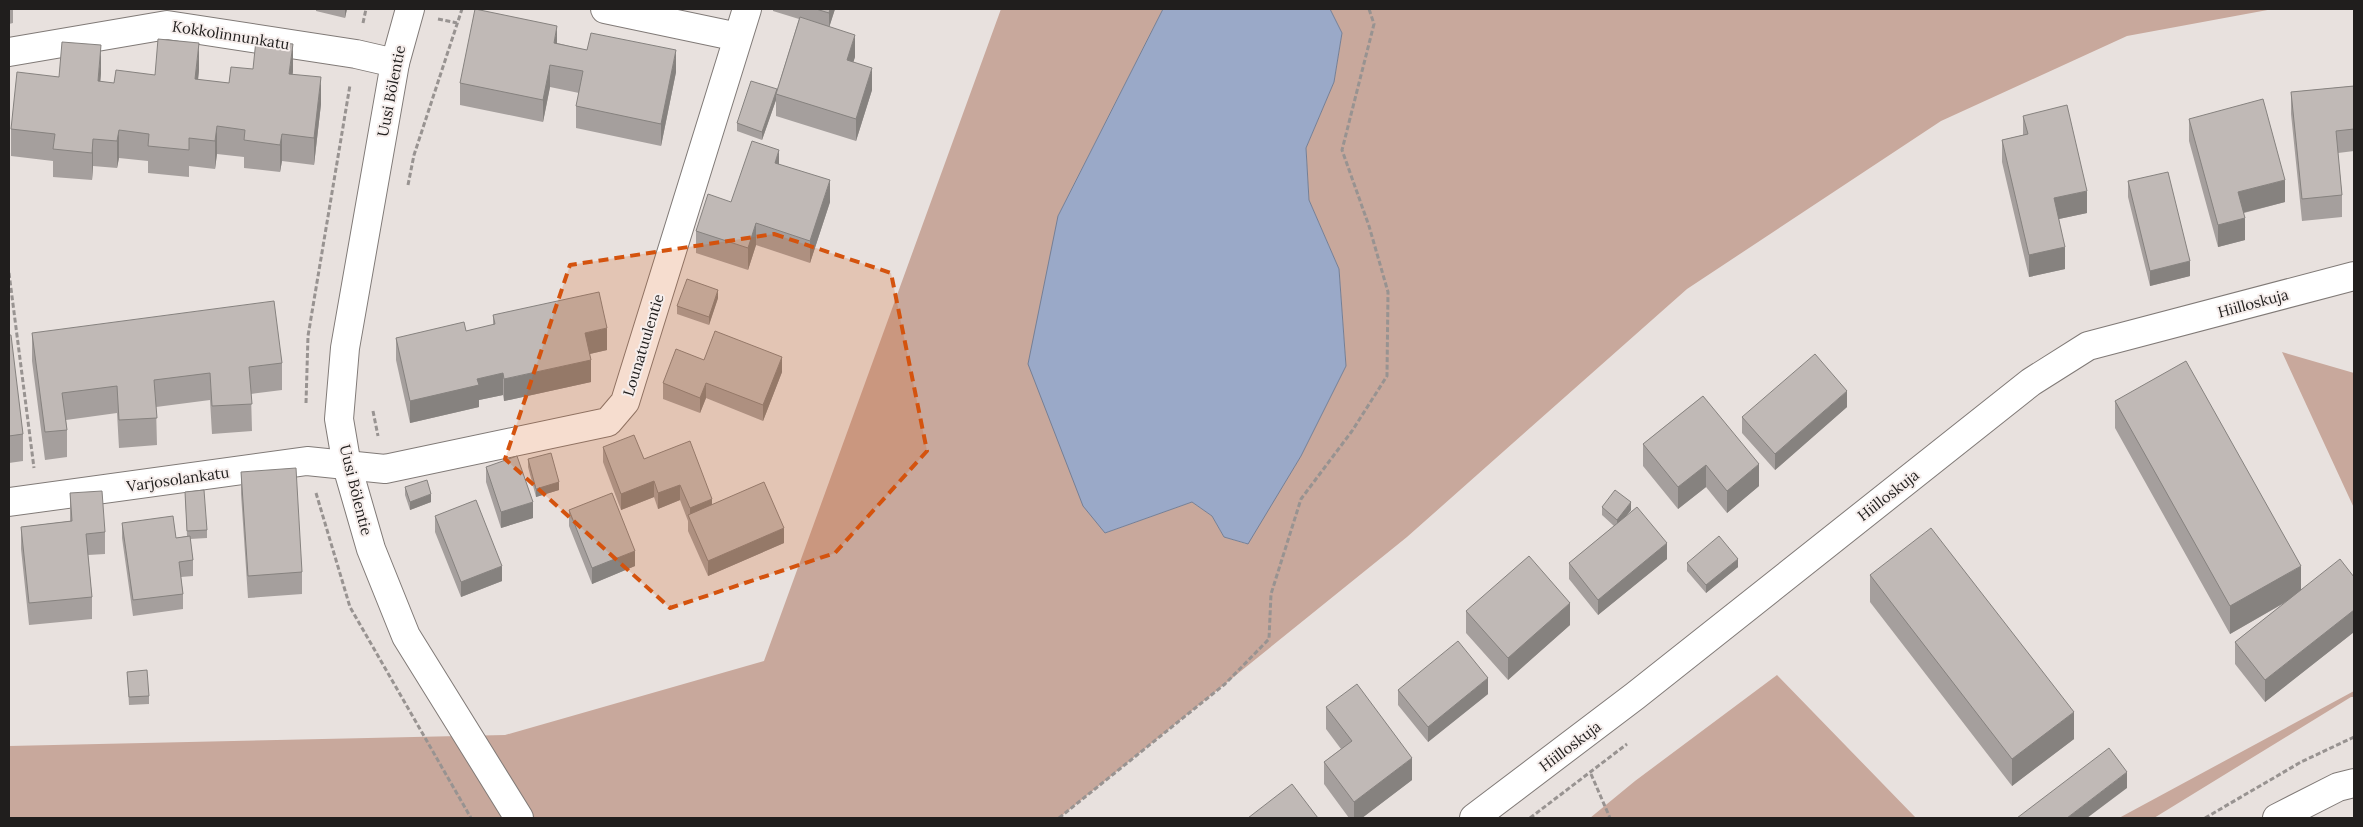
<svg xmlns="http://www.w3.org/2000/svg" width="2363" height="827" font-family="Lora,serif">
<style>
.green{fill:#c8a89c}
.water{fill:#9aa9c8;stroke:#757f95}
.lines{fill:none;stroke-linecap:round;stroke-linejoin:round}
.street-casing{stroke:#807a77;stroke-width:30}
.secondary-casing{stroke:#807a77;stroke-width:30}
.path{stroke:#989391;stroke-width:3;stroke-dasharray:5 2.5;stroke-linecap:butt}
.street{stroke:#fff;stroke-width:28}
.secondary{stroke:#fff;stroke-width:28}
.wall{fill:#a59f9d}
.shaded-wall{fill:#86827f}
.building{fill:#c0b9b6;stroke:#86827f}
.marked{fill:#d4530e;fill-opacity:0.2;stroke:#d4530e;stroke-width:4;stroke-dasharray:10 6;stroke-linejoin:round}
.labels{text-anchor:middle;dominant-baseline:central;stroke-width:4;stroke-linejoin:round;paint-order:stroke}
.street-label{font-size:15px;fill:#201e1d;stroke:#f6eeec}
</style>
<rect width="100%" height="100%" fill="#e8e1de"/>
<path class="green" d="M1001,9H1163L1058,216L1105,533L1192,502L1212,516L1224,537L1247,544L1301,456L1346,366L1339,269L1309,200L1306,148L1334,82L1342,33L1330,9H2273L2127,36L1941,121L1687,289L1407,537L1059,818H9V746L505,735L764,661Z
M2282,352L2354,373V508Z
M1777,675L1916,818H1590L1635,781Z
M2354,691V697H2351L2154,818H2119Z"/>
<path class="water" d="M1163,9H1330L1342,33L1334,82L1306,148L1309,200L1339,269L1346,366L1301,456L1248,544L1224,537L1212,516L1192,502L1105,533L1083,506L1028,364L1058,216Z"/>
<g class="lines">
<g class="street-casing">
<path id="street" d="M605,9L738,37
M9,52L167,25L356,54L395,63
M9,502L307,461L385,469L608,422L625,402L747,9
M1474,818L1635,696L2031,382L2088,346L2354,276"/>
</g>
<g class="secondary-casing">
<path id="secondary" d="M410,9L395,63L345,348L339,419L347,466L371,549L406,636L519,818
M2277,818L2338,787L2354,783"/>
</g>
<path class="path" d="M438,19L457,23
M363,23L366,9
M408,185L414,155L462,9
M9,273L34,468
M306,403L308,336L350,85
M373,411L378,436
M316,493L350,607L471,818
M1591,774L1610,818
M1059,818L1225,684L1269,639L1271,594L1301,499L1352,431L1387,376L1388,292L1369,226L1342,150L1374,24L1369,9
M1530,818L1627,744
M2205,818L2301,762L2354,737"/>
<use href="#street" class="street"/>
<use href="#secondary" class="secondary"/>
</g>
<path class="wall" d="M9,9H13V23L9,24Z
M316,9H347L345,18L316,11Z
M773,9H835L829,27L855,57L853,62L872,90L856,141L776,116V100L762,140L737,131V123L777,90L799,19L773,11Z
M557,43L676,72L661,146L576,128V106L579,93L550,87L543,122L460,105V83Z
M199,70L198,80L229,83L292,74L321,104L314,165L282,161L280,172L244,168V157L217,154L215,169L189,166V177L148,173V161L119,158L117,168L93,166L92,180L53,177V161L11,156V129L59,77L101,73L100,82L114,83L155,75Z
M2354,86V151L2338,153L2342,195V217L2302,221L2291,114V92Z
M2023,116L2087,213L2059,219L2065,269L2029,277L2002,162V140L2023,135Z
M2189,119L2285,202L2244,213L2245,240L2218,247L2189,141Z
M779,164L830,202L810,263L756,245L748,270L696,253V231Z
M2128,181L2190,276L2150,286L2128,197Z
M718,298L709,325L677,314V306Z
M493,315L607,350L590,354L591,382L504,401L503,395L479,400V407L410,423L396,360V338L466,331L493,325Z
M32,333L282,363V390L251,394L252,431L212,434L210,400L156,407L157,445L119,448L117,413L66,420L67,430V457L45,460L32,361Z
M9,335L23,434V461L9,463Z
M782,372L763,421L706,398L700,413L663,399V383Z
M1703,396L1759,486L1727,513L1706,487L1678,509L1643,466V444Z
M2115,401L2301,590L2354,577V632L2265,702L2235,664V642L2286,602L2230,634L2115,428Z
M1847,407L1775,470L1742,433V417Z
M603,447L644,459L712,505L784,543L708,576L688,531V521L680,500L658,509L654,497L621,510L603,462Z
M528,459L559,490L536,497L528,467Z
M486,467L533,518L501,528L486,482Z
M241,472L302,572V594L248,598L241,494Z
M405,487L431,502L410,510L405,495Z
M185,492L207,530V538L190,539L193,560V576L181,577L183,594V609L133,616L122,538V523L176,538L187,536Z
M70,493L105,532V554L88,555L92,597V619L29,625L21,549V527L70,521Z
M1602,507L1631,510L1626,515L1667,559L1598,615L1569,579V563L1614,526L1602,515Z
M569,510L635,566L592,584L569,526Z
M435,516L502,581L461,597L435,532Z
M1687,563L1738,567L1706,593L1687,571Z
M1870,575L2074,739L2012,786L1870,602Z
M1466,611L1570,625L1508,680L1466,633Z
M127,672L149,696V704L129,705Z
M1398,690L1488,694L1428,742L1398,705Z
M1326,707L1412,780L1362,818H1349L1324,784V762L1341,749L1326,729Z"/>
<path class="shaded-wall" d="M345,9H347L345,18Z
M830,9H835L829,28V13Z
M557,26V48L554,43Z
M855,35V57L847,82V60Z
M199,43V70L195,107V79Z
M293,44V72L289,101V74Z
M101,45V73L98,109V81Z
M676,50V72L661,146V124Z
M550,65V87L543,122V100Z
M872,68V90L856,141V119Z
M321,77V104L314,165V138Z
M777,89L776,94V100L762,140V132Z
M217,126V154L215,169V141Z
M119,130V158L117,168V141Z
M282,134V161L280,172V145Z
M93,139V166L92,180V153Z
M779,150V172L775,163Z
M830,180V202L810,263V241Z
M2285,180V202L2238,214V192Z
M2087,191V213L2054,220V198Z
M2245,218V240L2218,247V225Z
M756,223V245L748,270V248Z
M2065,247V269L2029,277V255Z
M2190,261V276L2150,286V271Z
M718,290V298L709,325V317Z
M607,328V350L585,355V333Z
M782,357V372L763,421V405Z
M591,360V382L504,401V379Z
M503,373V395L479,400V407L410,423V401L477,379Z
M706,383V398L700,413V398Z
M1847,391V407L1775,470V454Z
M1759,464V486L1727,513V491Z
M1706,465V487L1678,509V487Z
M654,481V497L621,510V494Z
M559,482V490L536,497V489Z
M680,485V500L658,509V493Z
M431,494V502L410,510V502Z
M712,499V515L690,518V508Z
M533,502V518L501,528V512Z
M1631,502V510L1617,528V520Z
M784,528V543L708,576V561Z
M1667,543V559L1598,615V600Z
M635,551V566L592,584V568Z
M1738,559V567L1706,593V585Z
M502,566V581L461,597V582Z
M2301,566V593L2230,634V606Z
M1570,603V625L1508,680V658Z
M2354,610V632L2265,702V680Z
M1488,678V694L1428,742V727Z
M2074,712V739L2012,786V759Z
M1412,758V780L1362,818H1354V802Z
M2127,772V788L2087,818H2067Z"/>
<path class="building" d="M475,9L557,26L554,43L587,50L591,33L676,50L661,124L576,106L583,71L550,65L543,100L460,83Z
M816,9H830L829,13Z
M800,17L855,35L847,60L872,68L856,119L776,94Z
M158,39L199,43L195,79L229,83L231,67L253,69L256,40L293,44L289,74L321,77L314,138L282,134L280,145L244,140L245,130L217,126L215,141L189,138V150L148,146L149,134L119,130L117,141L93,139L92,153L53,149L55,134L11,129L17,72L59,77L62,42L101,45L98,81L114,83L116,70L155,75Z
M751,81L777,89L762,132L737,123Z
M2354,86V129L2336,131L2342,195L2302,199L2291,92Z
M2263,99L2285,180L2238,192L2245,218L2218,225L2189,119Z
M2067,105L2087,191L2054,198L2065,247L2029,255L2002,140L2028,134L2023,116Z
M752,141L779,150L775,163L830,180L810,241L756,223L748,248L696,231L708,194L731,202Z
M2168,172L2190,261L2150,271L2128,181Z
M687,279L718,290L709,317L677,306Z
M599,292L607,328L585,333L591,360L504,379L503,373L477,379L479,385L410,401L396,338L464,322L466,331L495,324L493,315Z
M274,301L282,363L249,367L252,404L212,406L210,373L154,380L157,418L119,420L117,386L62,393L67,430L45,432L32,333Z
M715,331L782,357L763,405L706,383L700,398L663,383L676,349L704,360Z
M9,335H11L23,434L9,436Z
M1815,354L1847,391L1775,454L1742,417Z
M2186,361L2301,566L2230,606L2115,401Z
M1703,396L1759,464L1727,491L1706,465L1678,487L1643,444Z
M634,435L644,459L690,441L712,499L690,508L680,485L658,493L654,481L621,494L603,447Z
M551,453L559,482L536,489L528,459Z
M517,456L533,502L501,512L486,467Z
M296,468L302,572L248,576L241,472Z
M427,480L431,494L410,502L405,487Z
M764,482L784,528L708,561L688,515Z
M204,490L207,530L187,531L185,492Z
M1615,490L1631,502L1617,520L1602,507Z
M102,491L105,532L86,534L92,597L29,603L21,527L72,521L70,493Z
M612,493L635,551L592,568L569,510Z
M476,500L502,566L461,582L435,516Z
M1637,507L1667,543L1598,600L1569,563Z
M173,516L176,538L190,536L193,560L179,562L183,594L133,600L122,523Z
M1931,528L2074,712L2012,759L1870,575Z
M1719,536L1738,559L1706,585L1687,563Z
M1529,556L1570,603L1508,658L1466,611Z
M2340,559L2354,577V610L2265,680L2235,642Z
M1458,641L1488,678L1428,727L1398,690Z
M147,670L149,696L129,697L127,672Z
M1357,684L1412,758L1354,802L1324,762L1352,741L1326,707Z
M2109,748L2127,772L2067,818H2017Z
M1292,784L1318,818H1248Z"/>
<path class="marked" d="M774,234L891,273L927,451L835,553L670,608L505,459L570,265Z"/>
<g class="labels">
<g class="street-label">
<text transform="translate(231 35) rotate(9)">Kokkolinnunkatu</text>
<text transform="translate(391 91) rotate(-79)">Uusi Bölentie</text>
<text transform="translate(2253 303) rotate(-15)">Hiilloskuja</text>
<text transform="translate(643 345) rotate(-73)">Lounatuulentie</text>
<text transform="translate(178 479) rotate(-8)">Varjosolankatu</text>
<text transform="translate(356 490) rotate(76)">Uusi Bölentie</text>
<text transform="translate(1888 495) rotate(-38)">Hiilloskuja</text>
<text transform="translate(1570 746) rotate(-37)">Hiilloskuja</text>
</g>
</g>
<rect width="2363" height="827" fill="none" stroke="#201e1d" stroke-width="20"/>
</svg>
